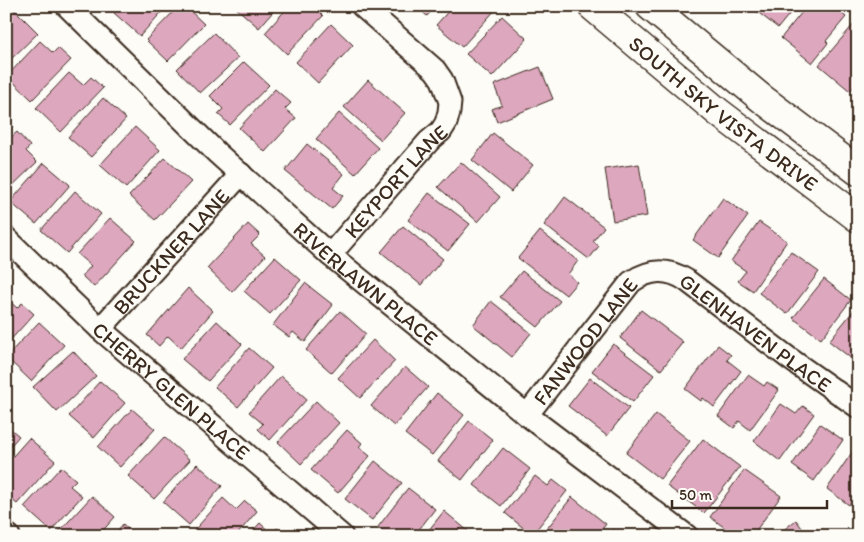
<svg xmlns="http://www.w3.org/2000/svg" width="864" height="542" font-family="Itim,sans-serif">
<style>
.building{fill:#dda7be;stroke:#3b2a1e}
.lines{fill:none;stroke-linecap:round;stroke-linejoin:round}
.minor-casing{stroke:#3b2a1e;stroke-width:25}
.secondary-casing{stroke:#3b2a1e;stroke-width:31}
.minor{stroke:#fdfcf7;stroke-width:21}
.secondary{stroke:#fdfcf7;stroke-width:28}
.labels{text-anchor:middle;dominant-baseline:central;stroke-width:4.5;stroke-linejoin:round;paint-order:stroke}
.street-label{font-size:21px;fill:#3b2a1e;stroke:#fdfcf7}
</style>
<rect width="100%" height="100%" fill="#fdfcf7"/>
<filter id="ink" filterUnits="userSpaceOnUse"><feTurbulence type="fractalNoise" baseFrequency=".02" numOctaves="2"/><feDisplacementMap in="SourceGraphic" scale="10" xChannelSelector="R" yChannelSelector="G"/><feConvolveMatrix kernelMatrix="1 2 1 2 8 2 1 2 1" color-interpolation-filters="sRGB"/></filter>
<g filter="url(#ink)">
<path class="building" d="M120,6H167L140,36L114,13Z
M179,6H185L204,24L168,61L146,40Z
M234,6H278L259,28Z
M289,6H313L323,16L287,54L265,33Z
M416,6H436L427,16Z
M453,6H494L496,9L462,47L436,25Z
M750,6H796L778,28Z
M807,6H833L846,17L826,41L828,43L812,63L781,38Z
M14,9L38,33L6,64V16Z
M502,16L527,39L492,77L466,54Z
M331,24L353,45L318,83L296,62Z
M854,24L858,28V82L850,91L819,65Z
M214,33L238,58L200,93L177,69Z
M40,41L53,53L58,48L71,60L32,100L7,76Z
M244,62L269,85L230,125L218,114L223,109L210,96Z
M540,67L553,99L497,122L492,109L502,105L494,85Z
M69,73L83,85L91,77L103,88L61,132L36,108Z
M368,80L405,113L381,140L344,107Z
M275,89L291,103L285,109L296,118L265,152L239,128Z
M103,98L126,119L91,157L68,137Z
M339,113L378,148L355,174L316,139Z
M6,120L13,126L6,132Z
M135,127L160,150L126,188L100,165Z
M17,132L30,146L26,151L37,162L6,192V142Z
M493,133L533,165L511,192L472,160Z
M307,144L344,174L333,188L343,196L332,209L285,171Z
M165,158L191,182L155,220L129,196Z
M461,162L500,197L478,222L438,187Z
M44,163L70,185L36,224L10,202Z
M639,164L647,216L613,221L605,169Z
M75,191L101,214L67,253L41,230Z
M429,193L470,224L448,251L408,220Z
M565,197L604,227L593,241L599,246L589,259L544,225Z
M723,198L748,216L718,258L693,240Z
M110,218L136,241L94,287L82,276L91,266L77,254Z
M759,222L787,241L753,291L738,281L746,271L731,261Z
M248,224L260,235L251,244L265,256L232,292L207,268Z
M403,226L443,259L421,285L381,252Z
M540,231L578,261L568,274L577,282L566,295L518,258Z
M791,252L819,272L787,314L759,293Z
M275,257L301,280L270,314L244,291Z
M522,271L560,301L538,327L500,297Z
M824,279L851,300L821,339L793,318Z
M305,283L333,305L305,342L293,332L289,337L273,325Z
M188,288L213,311L181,348L168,336L159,346L147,335Z
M6,298L17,308L22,303L34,314L6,345Z
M491,301L531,333L512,357L473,325Z
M858,305V361L857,363L829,341Z
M641,310L683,342L661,370L620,338Z
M340,311L366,334L332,373L306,350Z
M217,321L242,344L208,381L182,359Z
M39,322L64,345L31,381L6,357Z
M373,340L395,361L360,398L338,378Z
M613,344L654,375L633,402L592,371Z
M718,345L731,355L727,360L741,371L714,407L703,398L701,401L685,389Z
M249,348L272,368L238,407L215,387Z
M73,351L96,376L57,412L33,387Z
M405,367L428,387L394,426L371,406Z
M748,375L764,386L767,382L779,390L750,430L739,421L734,428L718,416Z
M281,376L307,399L270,440L258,429L263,424L249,412Z
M590,378L629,408L607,436L568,406Z
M100,381L125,403L94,438L69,416Z
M437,393L464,415L432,455L405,434Z
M316,401L339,423L301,464L278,442Z
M781,404L796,414L803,406L814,414L780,461L754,441Z
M132,409L155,429L120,467L98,447Z
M656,414L690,441L660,479L626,453Z
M469,421L493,440L462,480L438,461Z
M820,424L843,440L814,481L792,465Z
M6,425L19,436L6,451Z
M347,430L362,443L359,447L370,456L338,493L311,470Z
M164,437L190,460L154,499L128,476Z
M29,438L55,461L17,504L6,495V490L9,486L6,483V464Z
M703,439L740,467L704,513L667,486Z
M503,448L530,469L501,506L474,485Z
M855,448L858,450V492L849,505L827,489Z
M375,461L402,483L372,520L345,499Z
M197,464L222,486L189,525L163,502Z
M61,467L76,480L70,486L82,496L51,531L24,507Z
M744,470L781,496L752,536H736L710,517Z
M535,476L548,486L553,480L567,491L532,535L505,513Z
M408,488L435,509L414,536H390L378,527Z
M92,496L115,517L98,536H59L57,534Z
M572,497L606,524L597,536H541Z
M223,498L236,510L245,501L257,511L236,536H193L191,534Z
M444,511L468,531L463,536H424Z
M796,520L808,536H776Z
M260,523L272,534L277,528L286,536H248Z
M123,524L136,536H113Z
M613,529L623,536H608Z"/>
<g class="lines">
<g class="minor-casing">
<g id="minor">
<path id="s1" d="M67,6L217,153L330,255L527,415L687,536"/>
<path id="s2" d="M6,238L100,329L342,536"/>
<path id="s3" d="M330,255L429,141L441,131L446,123L449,112L450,102L442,80L435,70L362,6"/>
<path id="s4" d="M100,329L241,174"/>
<path id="s5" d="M527,415L631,282C650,269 667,268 686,280L790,359L858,407"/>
<path d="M6,534L9,536"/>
</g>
</g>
<g class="secondary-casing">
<g id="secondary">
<path id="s6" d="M592,6L718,112L858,218"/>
<path d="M650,6L761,98L858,171"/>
</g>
</g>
<use href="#minor" class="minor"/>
<use href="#secondary" class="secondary"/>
</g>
</g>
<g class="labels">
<g class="street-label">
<text stroke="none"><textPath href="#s6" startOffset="170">SOUTH SKY VISTA DRIVE</textPath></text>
<text stroke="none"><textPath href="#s3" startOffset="99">KEYPORT LANE</textPath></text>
<text stroke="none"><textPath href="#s4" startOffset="105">BRUCKNER LANE</textPath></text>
<text stroke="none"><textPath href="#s1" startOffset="408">RIVERLAWN PLACE</textPath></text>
<text stroke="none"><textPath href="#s5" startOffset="315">GLENHAVEN PLACE</textPath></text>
<text stroke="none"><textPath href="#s5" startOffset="94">FANWOOD LANE</textPath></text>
<text stroke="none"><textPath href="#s2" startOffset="225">CHERRY GLEN PLACE</textPath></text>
</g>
</g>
<rect width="864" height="542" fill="none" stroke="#fdfcf7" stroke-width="25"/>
<rect x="12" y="12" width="839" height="517" fill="none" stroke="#3b2a1e" stroke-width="2" filter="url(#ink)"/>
<path d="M672 500v8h155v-8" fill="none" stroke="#3b2a1e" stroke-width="2.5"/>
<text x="679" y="500" font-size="15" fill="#3b2a1e" stroke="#fdfcf7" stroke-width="4" paint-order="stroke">50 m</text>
</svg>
